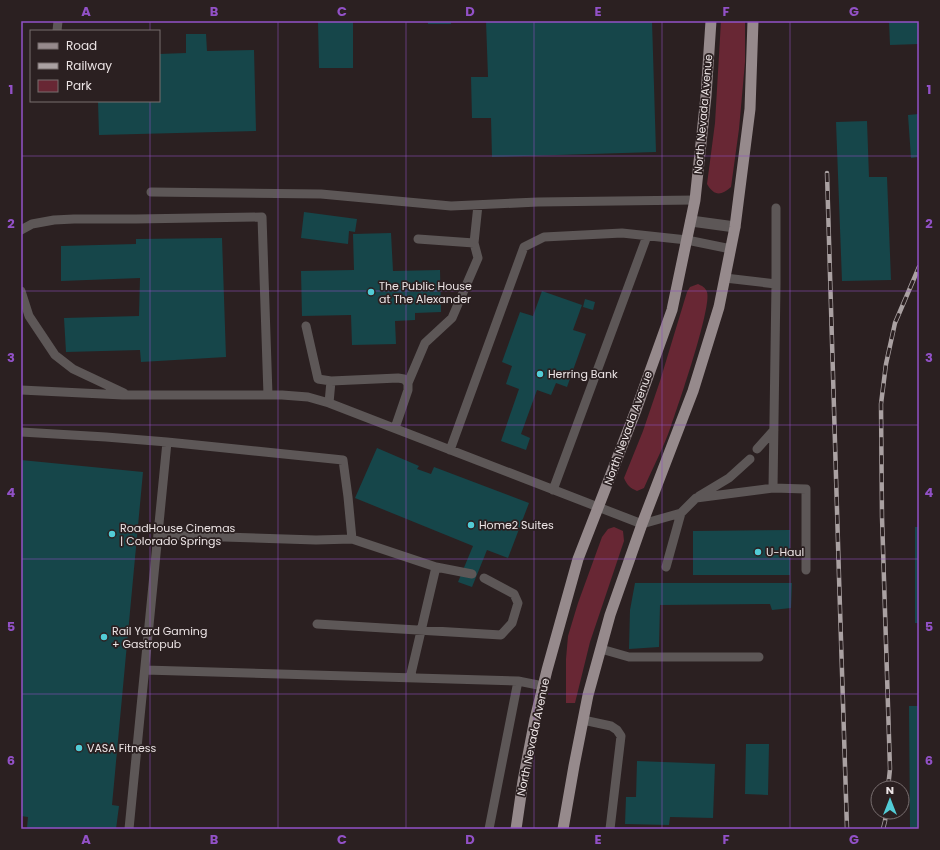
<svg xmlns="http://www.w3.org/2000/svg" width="940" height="850" font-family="Poppins,sans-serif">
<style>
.green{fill:#682734}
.building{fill:#16464a}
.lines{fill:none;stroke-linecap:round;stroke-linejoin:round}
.service{stroke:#5d5757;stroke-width:9}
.minor{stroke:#5d5757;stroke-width:11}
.primary{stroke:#968a8c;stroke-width:11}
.rail-casing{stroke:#aaa1a2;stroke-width:4.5}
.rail{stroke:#2b2021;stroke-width:3;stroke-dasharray:9;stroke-linecap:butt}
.grid{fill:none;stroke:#9251c7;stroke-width:1;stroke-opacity:0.55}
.poi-dot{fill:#52ccd6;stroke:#2b2021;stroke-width:1.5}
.labels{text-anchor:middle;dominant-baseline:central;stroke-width:3.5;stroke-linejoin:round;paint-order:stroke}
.street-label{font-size:11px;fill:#ece4e5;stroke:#2b2021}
.poi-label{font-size:11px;fill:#ece4e5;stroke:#2b2021;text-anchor:start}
.neatline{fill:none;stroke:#9251c7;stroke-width:1.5}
.grid-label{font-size:13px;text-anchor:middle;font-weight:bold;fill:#9251c7}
</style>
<rect width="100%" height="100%" fill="#2b2021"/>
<path class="green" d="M721,21H745V62L739,129L731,187C721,196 714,196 707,184L715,123Z
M698,284C702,286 705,287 707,292C712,307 678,406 671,426C664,447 653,467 644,488L637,491C630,488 627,485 624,478L643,431L660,381L687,292L690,287Z
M614,527L623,531L624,541L590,642L575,703H566V659L568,636L578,603L602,537L608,529Z"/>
<path class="building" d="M318,21H353V68H319Z
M428,21H451V24H428Z
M486,21H652L656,152L492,157L491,118H472L471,77H488Z
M889,21H919V44L890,45Z
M186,34H206L207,51L254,50L256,131L99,135L98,101H159V54L186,53Z
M919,114V157L911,158L908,115Z
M867,121L869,177H887L891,280L842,281L836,122Z
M304,212L357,219L355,232L349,231L348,244L301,238Z
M391,233L393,271L440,270L441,312L415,313V320L395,321L396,344L352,345L351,315L302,316L301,271L354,270L353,234Z
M222,238L226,357L141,362L140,350L66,352L64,318L139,316L140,278L61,281V246L136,244V239Z
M542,291L582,305L573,330L586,334L567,387L556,383L551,395L537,390L521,434L530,438L526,450L501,441L519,389L506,384L512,366L502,362L520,312L533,316Z
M585,299L595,302L593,310L583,307Z
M377,448L419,466L417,469L431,474L434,467L529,503L508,558L487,550L472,587L458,582L473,546L355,498Z
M21,460L143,472L112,805L119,806L116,829L27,828L28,817L21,816Z
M915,527H919V623H915Z
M790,530V575H693V531Z
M635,583H792L791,608L772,610L770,604L660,605L659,647L629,649L630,610Z
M909,706H919V829H910Z
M746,744H769L768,795L745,794Z
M637,761L715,764L713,818L670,817L669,825L625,824L626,797H636Z"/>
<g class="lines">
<path class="service" d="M57,31L58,21
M151,192L321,194L451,206L538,202L695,200
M776,208V284
M21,230L32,224L54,220L74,219H136L262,217L268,395
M474,243L478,205
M21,291L29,316L55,355L73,369L124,393
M306,326L318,379L331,381
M408,383L425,343L452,318L478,258L474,243L418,239
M21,390L123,395H282L308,397L329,403L642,524L681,513L696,498L773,488L776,284L725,278
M329,403L331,381L398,378L404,379L408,383V390L395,428
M21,432L106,437L167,442L129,829
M167,442L343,460L348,497L352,539
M757,449L774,430
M450,450L524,247L544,237L622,233L687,240L731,249
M773,488L806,489V570
M553,490L647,236
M699,496L729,478L750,459
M158,535L316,540L352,539L436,567L410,678
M436,567L472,574
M666,567L681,513
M317,624L501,635L512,623L518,603L514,594L484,578
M601,649L629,657H759
M145,670L518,681L543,686
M583,720L611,726L617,730L621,736L610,829
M489,829L518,681"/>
<path class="minor" d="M691,221L735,227"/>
<path class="primary" d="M516,829L523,781L535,719L547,670L578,559L636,410L672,310L695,200L706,96L711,21
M563,829L574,766L588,695L610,615L642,524L693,391L719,307L735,227L750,109L753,21"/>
<g class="rail-casing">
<path id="rail" d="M827,173L839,577L847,829
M888,788L890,769L882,517L881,404L886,364L895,323L919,267
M883,829L885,821L886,812"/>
</g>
<use href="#rail" class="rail"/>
</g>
<path class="grid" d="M150,21V31M278,21V829M406,21V829M534,21V829M662,21V829M790,21V829M150,101V829M21,156H919M21,291H919M21,425H919M21,559H919M21,694H919"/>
<g class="poi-dot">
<circle cx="371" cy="292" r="4"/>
<circle cx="540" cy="374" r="4"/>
<circle cx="471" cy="525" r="4"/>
<circle cx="112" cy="534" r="4"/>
<circle cx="758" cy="552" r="4"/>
<circle cx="104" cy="637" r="4"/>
<circle cx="79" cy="748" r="4"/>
</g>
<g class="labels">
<g class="street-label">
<text transform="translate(703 114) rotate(-85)">North Nevada Avenue</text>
<text transform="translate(628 428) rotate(-70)">North Nevada Avenue</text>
<text transform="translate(533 737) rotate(-78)">North Nevada Avenue</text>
</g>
<g class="poi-label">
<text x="379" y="286">The Public House<tspan x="379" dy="13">at The Alexander</tspan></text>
<text x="548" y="374">Herring Bank</text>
<text x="479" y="525">Home2 Suites</text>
<text x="120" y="528">RoadHouse Cinemas<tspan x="120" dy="13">| Colorado Springs</tspan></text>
<text x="766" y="552">U-Haul</text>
<text x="112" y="631">Rail Yard Gaming<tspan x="112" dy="13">+ Gastropub</tspan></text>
<text x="87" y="748">VASA Fitness</text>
</g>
</g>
<rect width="940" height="850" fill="none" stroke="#2b2021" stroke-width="44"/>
<rect x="30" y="30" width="130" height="72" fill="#2b2021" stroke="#786e6f"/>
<rect x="38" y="43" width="20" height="6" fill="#968a8c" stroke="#786e6f"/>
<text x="66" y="50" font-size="12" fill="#ece4e5">Road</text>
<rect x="38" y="63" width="20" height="6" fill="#aaa1a2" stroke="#786e6f"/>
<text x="66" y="70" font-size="12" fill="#ece4e5">Railway</text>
<rect x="38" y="80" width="20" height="12" fill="#682734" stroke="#786e6f"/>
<text x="66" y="90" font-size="12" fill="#ece4e5">Park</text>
<g transform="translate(890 800)"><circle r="19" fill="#2b2021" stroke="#786e6f"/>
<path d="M0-3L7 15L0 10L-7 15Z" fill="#52ccd6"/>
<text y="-6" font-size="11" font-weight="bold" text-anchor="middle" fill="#ece4e5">N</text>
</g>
<rect x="22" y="22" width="896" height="806" class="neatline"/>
<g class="grid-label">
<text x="86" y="16">A</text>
<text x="214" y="16">B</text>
<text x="342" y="16">C</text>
<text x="470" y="16">D</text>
<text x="598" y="16">E</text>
<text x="726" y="16">F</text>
<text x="854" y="16">G</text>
<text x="11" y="94">1</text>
<text x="929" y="94">1</text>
<text x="11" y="228">2</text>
<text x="929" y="228">2</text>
<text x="11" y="362">3</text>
<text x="929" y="362">3</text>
<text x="11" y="497">4</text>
<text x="929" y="497">4</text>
<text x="11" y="631">5</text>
<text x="929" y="631">5</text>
<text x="11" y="765">6</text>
<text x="929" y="765">6</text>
<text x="86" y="844">A</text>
<text x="214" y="844">B</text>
<text x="342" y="844">C</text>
<text x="470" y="844">D</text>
<text x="598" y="844">E</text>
<text x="726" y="844">F</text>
<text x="854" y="844">G</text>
</g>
</svg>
